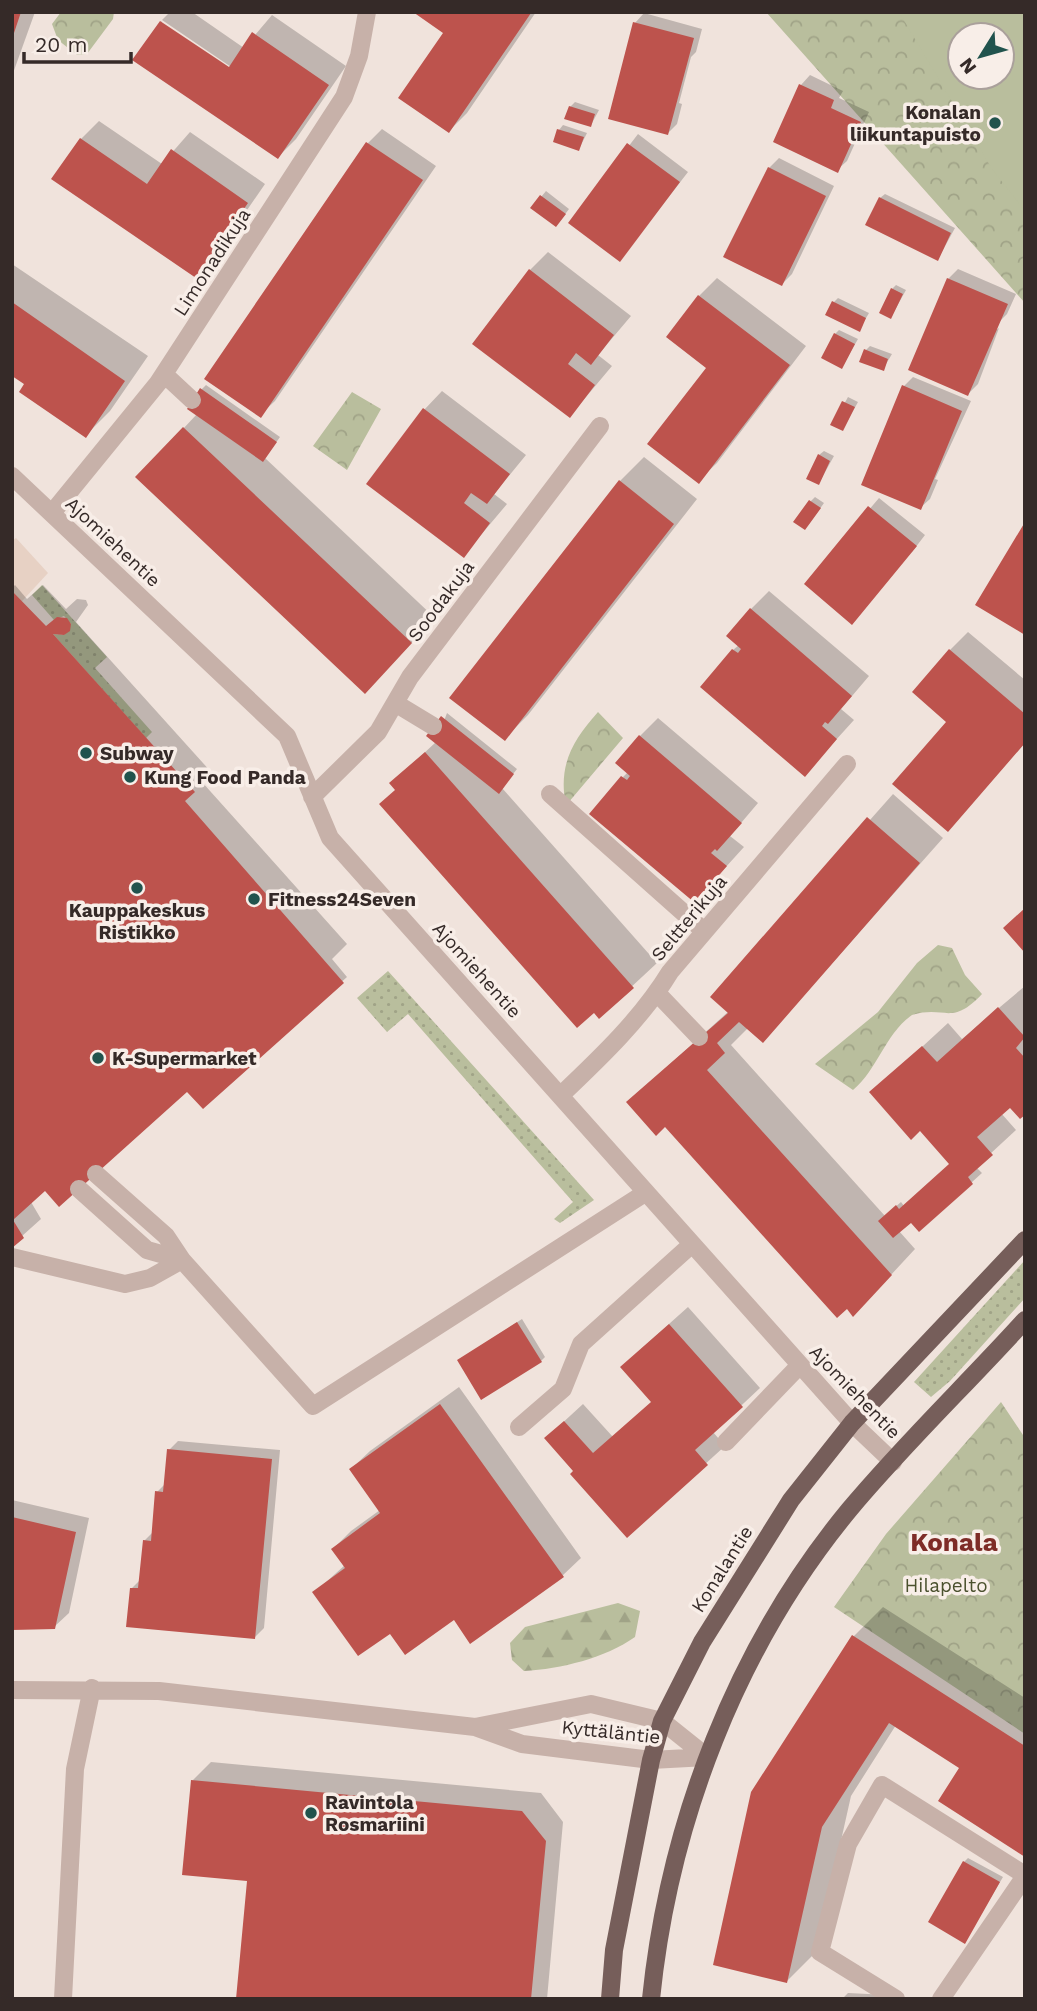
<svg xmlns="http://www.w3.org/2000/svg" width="1037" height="2011" font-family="'Work Sans',sans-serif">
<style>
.grass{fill:url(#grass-dots)}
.forest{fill:url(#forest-firs)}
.park{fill:url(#park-crowns);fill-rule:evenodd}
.pitch{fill:#b9be9d;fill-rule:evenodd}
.plaza{fill:#e7d1c4}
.shadow{fill:#0003}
.building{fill:#bd534d}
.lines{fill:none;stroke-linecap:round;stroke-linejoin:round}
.minor{stroke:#c7b1a9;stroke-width:18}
.major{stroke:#765e5a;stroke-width:18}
.poi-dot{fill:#21534d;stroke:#f8eee8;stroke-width:2.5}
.labels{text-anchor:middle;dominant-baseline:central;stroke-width:7;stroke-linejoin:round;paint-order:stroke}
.poi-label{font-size:19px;font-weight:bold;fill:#352a28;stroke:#f8eee8;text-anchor:start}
.street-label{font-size:19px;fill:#352a28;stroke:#f8eee8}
.park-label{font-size:19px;fill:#4b512e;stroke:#f8eee8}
.district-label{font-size:26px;font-weight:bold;fill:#7e2c27;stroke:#f8eee8}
</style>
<defs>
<pattern id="grass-dots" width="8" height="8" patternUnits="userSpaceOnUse" patternTransform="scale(1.75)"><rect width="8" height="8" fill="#b9be9d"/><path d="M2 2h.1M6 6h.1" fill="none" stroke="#a0a387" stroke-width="1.8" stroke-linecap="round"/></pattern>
<pattern id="forest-firs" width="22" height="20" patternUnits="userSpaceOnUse" patternTransform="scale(1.75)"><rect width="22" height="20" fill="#b9be9d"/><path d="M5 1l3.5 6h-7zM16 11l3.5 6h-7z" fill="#a0a387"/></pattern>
<pattern id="park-crowns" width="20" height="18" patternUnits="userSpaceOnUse" patternTransform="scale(1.75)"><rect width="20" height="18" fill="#b9be9d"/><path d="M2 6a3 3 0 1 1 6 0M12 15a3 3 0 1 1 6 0" fill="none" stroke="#a0a387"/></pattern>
</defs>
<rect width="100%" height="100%" fill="#f0e3dc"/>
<path class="grass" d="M42,585L107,657L95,668L152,732L146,738L53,634L64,635L71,624L64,616L54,620L32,595Z
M388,971L594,1200L560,1223L554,1219L573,1202L408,1014L387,1032L357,998Z
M1025,1260V1298L950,1381L931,1397L914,1382Z"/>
<path class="forest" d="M618,1603L640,1611L635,1637C605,1658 561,1669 524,1671L512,1660L510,1643L525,1627Z"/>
<path class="park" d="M61,12H114L113,19L87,54L77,55L58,40L52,24Z
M766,12H1025V303ZM960,35H1002V77H960Z
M352,392L381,409L347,470L313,446Z
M598,712L623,738L568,803L565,800C559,763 574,739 598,712Z
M938,945L952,948L965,975L982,994C951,1027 946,1005 912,1015C885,1034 878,1069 853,1090L815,1064L878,1012L917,963Z
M1001,1402L1025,1438V1734L834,1607L886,1534Z"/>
<path class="pitch" d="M899,12H1025V211L992,169ZM960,35H1002V77H960Z"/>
<path class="plaza" d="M16,538L48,573L12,612V541Z"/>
<path class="shadow" d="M12,12H35L12,76Z
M170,12H192L244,48L272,15L346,66L296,139L278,157L135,60L162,21V24L235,74L237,71L162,20Z
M416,12H536L467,113L449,131L445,32Z
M644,13L702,29L696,52L691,57L679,103L682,104L677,124L668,133L635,23Z
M810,75L843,91L839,98L869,112L847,161L837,170L775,141L801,85Z
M575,102L599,110L591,125L570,107Z
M99,121L162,164L190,132L265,184L214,258L196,276L81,139Z
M563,125L587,133L579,149L559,130Z
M382,129L436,166L275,401L260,415L207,378L368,143Z
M638,134L688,172L620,260L570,223Z
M779,158L834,186L792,274L782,284L769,168Z
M546,191L569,209L560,221L532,208Z
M885,194L955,228L938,259L880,198Z
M548,252L631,316L598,355L612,366L570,416L530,270Z
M12,264L148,356L110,411L86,435L12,374Z
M958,269L1016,294L1007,314L996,325V330L999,328L978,384L968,394L948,279Z
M717,278L806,346L717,463L698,481L708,367L699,296Z
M896,285L906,290L891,317L892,289Z
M838,298L869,313L859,330L834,302Z
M839,330L858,339L842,367L835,334Z
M870,346L892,354L883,369L866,350Z
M913,377L971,401L935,479L938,480L930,499L920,508L904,386Z
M206,385L280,437L265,458L435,618L389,667L138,477L197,414L202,389Z
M442,391L526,455L494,494L507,504L464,555L424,410Z
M848,397L858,402L843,429L833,424Z
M824,451L834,456L819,483V455Z
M644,457L697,499L528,715L504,739L620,481Z
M815,497L824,503L809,524L811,501Z
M879,498L925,535L912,552L806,584Z
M15,585L27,599L43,585L66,609L77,599L86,600L88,605L76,622L212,773L202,782L347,944L332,959L347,977L203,1107L187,1090L45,1189L31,1202L41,1219L12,1245V588Z
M769,591L869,676L841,709L854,720L805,774L733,650L739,645L751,609Z
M968,632L1025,680V743L948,829L950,650Z
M447,713L517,769L502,788L657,963L599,1017L392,783L436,742Z
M658,718L758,803L730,836L744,847L695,901L623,777L628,772L640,736Z
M893,794L943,838L763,1041L748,1028L731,1045L885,1216L901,1202L904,1206L951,1164L921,1129L872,1093L948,1023L962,1039L1025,986V1113L1010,1105L1001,1113L1016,1130L976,1167L982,1173L919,1230L911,1220L899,1231L915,1249L877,1290L665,1125L628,1102L729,1011L713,997Z
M688,1307L760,1388L713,1432L725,1446L627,1535L546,1438L583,1404L613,1437L653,1401L641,1349Z
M522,1319L545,1357L541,1361L459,1360Z
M459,1387L581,1558L562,1576L454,1617L391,1631L315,1592L345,1565L333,1549L351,1531L380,1510L351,1469L370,1451Z
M178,1441L280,1450L264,1628L254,1638L131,1589L141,1579L144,1541L153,1532L157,1492L166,1483L169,1450Z
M12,1500L89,1518L69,1613L54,1627L12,1628Z
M883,1607L1025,1698V1855L962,1767L896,1725L851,1796L816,1952L787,1981L753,1793L854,1636Z
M211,1762L541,1793L563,1822L547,1999H238L249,1880L193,1780Z
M968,1858L1003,1877L965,1941L964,1862Z
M848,1993L888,1995V1999H842Z"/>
<path class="building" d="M12,12H21L13,36H12Z
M413,12L531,13L449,133L398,98L443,33Z
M160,21L229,67L252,32L329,85L278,159L132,60Z
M633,22L694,38L668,135L608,119Z
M799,84L834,100L831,108L861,122L838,173L773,142Z
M569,106L595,114L591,127L564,119Z
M557,129L584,137L579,151L553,142Z
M80,138L147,184L171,149L248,203L196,278L51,179Z
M366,142L423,180L261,418L204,379Z
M627,143L680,182L620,262L568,223Z
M768,167L826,196L782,286L723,257Z
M540,195L566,214L556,227L530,208Z
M879,197L951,233L938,261L865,225Z
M529,269L614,335L591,365L576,353L568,364L595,385L570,418L472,344Z
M947,278L1008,304L968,396L908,370Z
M891,288L903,294L891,319L879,313Z
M698,295L790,365L699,484L647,444L706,368L666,337Z
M832,301L866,318L860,332L825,315Z
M12,302L125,381L86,438L19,392L24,384L12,376Z
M834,333L855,344L842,369L821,358Z
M864,349L888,359L884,371L859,362Z
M902,385L962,411L921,510L861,485Z
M200,388L277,442L263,462L187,409Z
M842,401L855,407L843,431L830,425Z
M423,408L510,474L487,504L471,493L464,503L490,523L464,558L366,484Z
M183,427L412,643L365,694L135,477Z
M818,454L830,461L819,485L806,479Z
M619,480L674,524L505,741L449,698Z
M809,500L821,508L805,530L793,522Z
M868,506L917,546L852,625L804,584Z
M1025,522V635L975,605Z
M12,591L46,626L57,617L67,618L71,624L70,631L64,635L53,634L195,792L185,801L344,983L203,1109L187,1092L59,1207L45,1191L13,1220L24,1238L12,1248Z
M750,608L852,696L828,724L825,722L822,726L837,739L805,777L700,687L732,649L738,653L741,649L726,636Z
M949,649L1025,714V743L948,832L892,784L946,722L912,692Z
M441,716L514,774L499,794L426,736Z
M639,735L742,823L717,851L715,849L711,853L727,866L695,903L589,814L621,776L627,780L630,776L615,763Z
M425,752L634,988L599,1019L594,1013L577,1028L379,804L395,790L389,783Z
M867,817L920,863L763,1043L739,1022L717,1043L725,1053L707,1070L892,1275L853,1317L847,1309L837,1318L665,1127L656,1136L626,1102L728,1013L710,997Z
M1025,908V953L1003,928Z
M998,1007L1025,1037L1016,1048L1025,1058V1115L1020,1119L1010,1108L977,1137L993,1155L968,1177L973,1184L919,1232L911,1223L893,1238L878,1221L896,1205L899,1209L949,1164L920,1131L911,1140L869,1092L922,1046L937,1062Z
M517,1322L542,1362L481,1400L457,1360Z
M669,1324L743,1407L695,1450L708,1465L627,1538L570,1474L573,1471L544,1438L564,1421L593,1453L651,1402L620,1367Z
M440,1404L564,1577L470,1644L454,1620L405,1655L390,1634L358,1656L312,1592L345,1568L331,1549L380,1513L349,1469Z
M167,1449L272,1459L255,1639L126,1627L130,1588H138L143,1540L151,1541L155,1491L163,1492Z
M12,1517L76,1532L55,1629L12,1630Z
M852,1635L1025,1746V1857L938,1801L959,1768L889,1723L822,1827L787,1983L713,1965L751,1792Z
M191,1780L522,1811L546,1841L531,1999H236L247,1881L182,1875Z
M963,1861L1000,1882L965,1944L928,1922Z"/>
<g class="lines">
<path class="minor" d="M164,374L192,400
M12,476L287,736L330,838L852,1423L893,1462
M52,513L158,383L344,97L359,56L367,12
M395,703L433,726
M550,794L704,931
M312,797L378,732L410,677L600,426
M657,993L699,1037
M561,1095C600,1058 642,1018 670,972L847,764
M96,1174L166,1236L182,1260
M79,1189L147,1250L182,1260
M12,1257L125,1284L150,1278L182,1260L313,1406L645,1193
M519,1427L563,1389L581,1344L691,1245
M726,1442L800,1365
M12,1690L159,1691L475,1727L522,1744L651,1760L707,1757
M475,1727L591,1704L662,1721L707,1757
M63,1999L75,1769L92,1688
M896,1999L820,1952L848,1844L882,1785L1025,1875
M941,1999L1025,1876"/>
<path class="major" d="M610,1999L614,1950L651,1760L662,1721L702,1642L791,1500L852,1423L1025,1240
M651,1999C669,1823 736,1647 849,1510C904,1444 967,1384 1025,1320"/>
</g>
<g class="poi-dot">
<circle cx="995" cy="123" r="7"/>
<circle cx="86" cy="753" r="7"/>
<circle cx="130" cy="777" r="7"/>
<circle cx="137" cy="888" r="7"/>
<circle cx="254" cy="899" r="7"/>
<circle cx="98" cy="1058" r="7"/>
<circle cx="311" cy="1813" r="7"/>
</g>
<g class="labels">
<g class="poi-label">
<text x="981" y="112" text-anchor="end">Konalan<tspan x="981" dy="22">liikuntapuisto</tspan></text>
<text x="100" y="753">Subway</text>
<text x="144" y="777">Kung Food Panda</text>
<text x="268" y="899">Fitness24Seven</text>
<text x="137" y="910" text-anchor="middle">Kauppakeskus<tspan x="137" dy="22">Ristikko</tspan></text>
<text x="112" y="1058">K-Supermarket</text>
<text x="325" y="1802">Ravintola<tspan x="325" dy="22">Rosmariini</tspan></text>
</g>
<g class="street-label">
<text transform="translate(212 262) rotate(-57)">Limonadikuja</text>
<text transform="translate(113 542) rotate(43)">Ajomiehentie</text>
<text transform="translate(441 601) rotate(-53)">Soodakuja</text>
<text transform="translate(689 918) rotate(-50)">Seltterikuja</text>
<text transform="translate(477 970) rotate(48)">Ajomiehentie</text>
<text transform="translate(855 1392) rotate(46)">Ajomiehentie</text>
<text transform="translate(722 1569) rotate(-58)">Konalantie</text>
<text transform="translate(611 1732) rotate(6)">Kyttäläntie</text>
</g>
<g class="park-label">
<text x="946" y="1585">Hilapelto</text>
</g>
<g class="district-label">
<text x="954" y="1542">Konala</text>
</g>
</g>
<rect width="1037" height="2011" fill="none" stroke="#352a28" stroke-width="28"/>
<g transform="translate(981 56) rotate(233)"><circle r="33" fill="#f8eee8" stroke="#aaa09b" stroke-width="2"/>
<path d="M0-5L12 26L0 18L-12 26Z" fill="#21534d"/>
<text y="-10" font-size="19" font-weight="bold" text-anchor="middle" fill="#352a28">N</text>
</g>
<path d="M24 52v10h107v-10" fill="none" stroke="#352a28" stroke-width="3.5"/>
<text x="35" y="52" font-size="21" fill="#352a28" stroke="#f8eee8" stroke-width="5" paint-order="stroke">20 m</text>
</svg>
